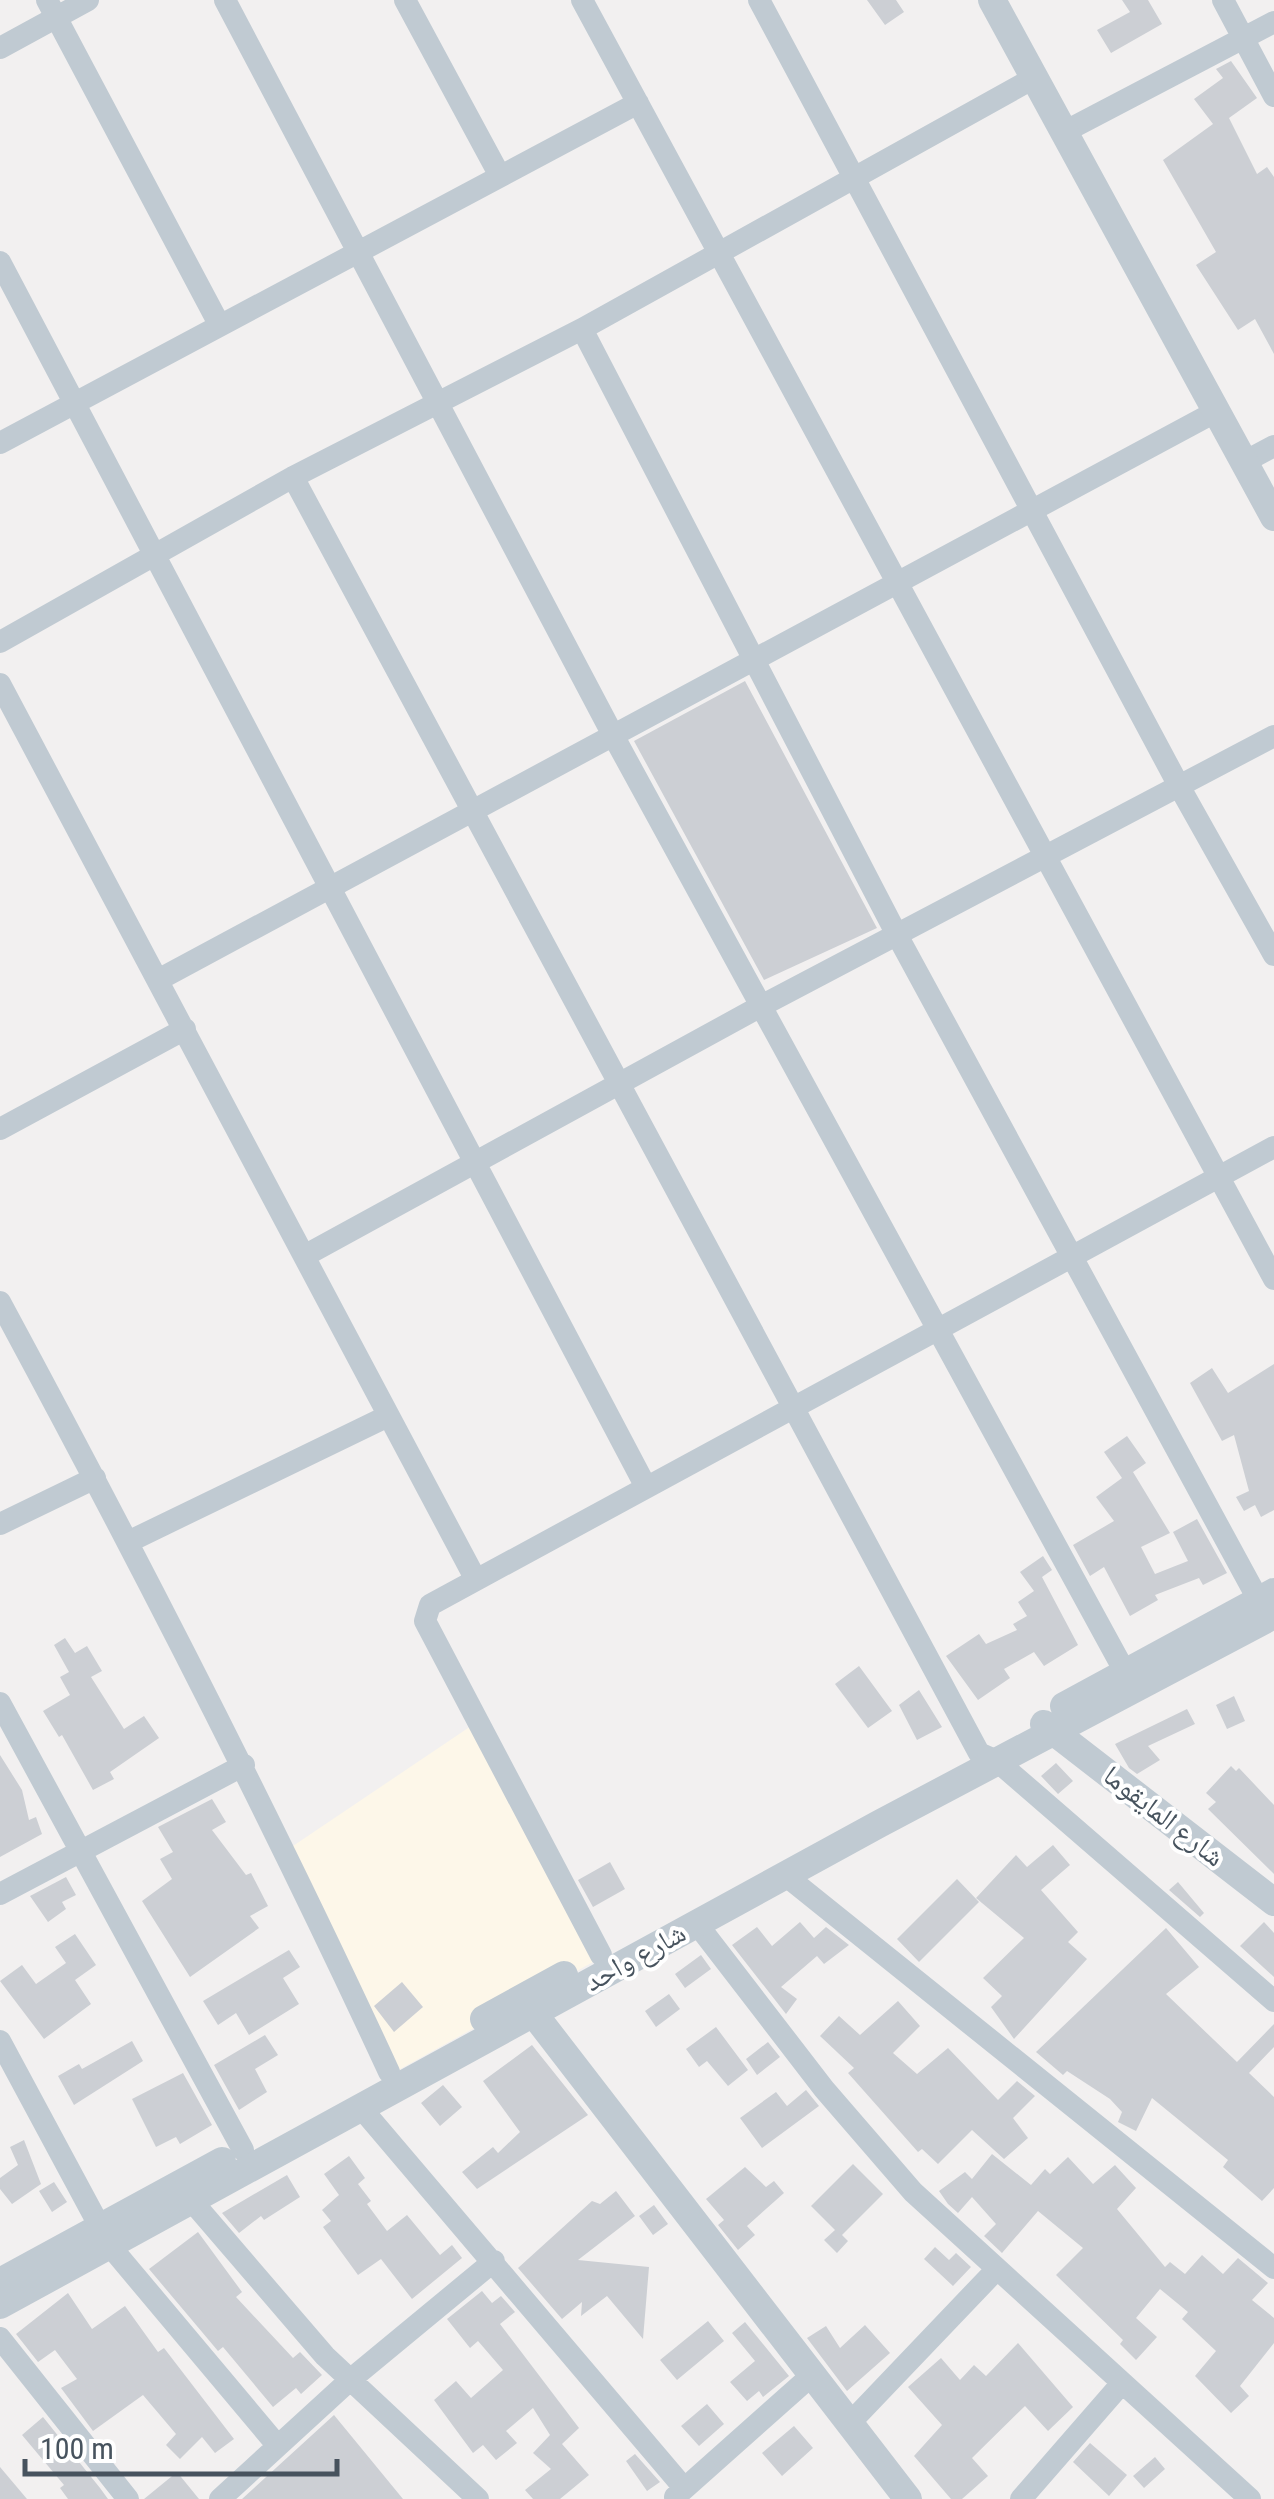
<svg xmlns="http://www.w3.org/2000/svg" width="1274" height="2499" font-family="'Roboto Condensed','Noto Naskh Arabic',sans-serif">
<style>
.commercial{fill:#fdf7e9}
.building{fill:#cccfd4}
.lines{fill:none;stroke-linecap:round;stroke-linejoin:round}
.minor{stroke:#c0cad2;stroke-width:22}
.tertiary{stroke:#c0cad2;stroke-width:28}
.labels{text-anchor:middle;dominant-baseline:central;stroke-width:8;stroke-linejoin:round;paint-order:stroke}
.street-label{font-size:28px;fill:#47535e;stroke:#fff}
</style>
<rect width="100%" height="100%" fill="#f2f0f0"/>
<path class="commercial" d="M477,1722L602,1957L393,2073L287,1850Z"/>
<path class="building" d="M867,0H896L904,12L885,25Z
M1122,0H1148L1162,24L1111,53L1097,30L1130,12Z
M1231,61L1257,98L1229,118L1257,174L1267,167L1274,177V354L1255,319L1238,330L1196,265L1216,252L1163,160L1213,124L1194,99L1223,78L1216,69Z
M745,681L877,928L764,980L634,741Z
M1274,1364V1510L1261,1517L1255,1505L1244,1511L1236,1497L1249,1491L1234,1435L1222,1441L1190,1383L1212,1368L1228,1393Z
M1127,1436L1146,1463L1133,1472L1170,1533L1141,1547L1155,1574L1188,1561L1173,1532L1197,1519L1227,1573L1203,1585L1199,1578L1155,1595L1158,1600L1130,1616L1104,1567L1090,1576L1073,1545L1114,1521L1096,1497L1122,1478L1104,1452Z
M1043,1556L1052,1570L1042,1577L1078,1645L1044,1666L1034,1652L1004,1669L1010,1678L978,1700L946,1656L979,1634L986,1644L1017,1630L1013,1624L1027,1616L1018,1602L1034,1591L1020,1572Z
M65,1638L75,1653L87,1646L102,1671L91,1677L124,1729L144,1716L159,1738L110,1772L114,1779L93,1790L62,1735L59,1737L43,1711L70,1695L60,1677L69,1672L54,1645Z
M859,1666L892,1711L868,1728L835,1684Z
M919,1690L942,1727L917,1740L899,1705Z
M1234,1696L1245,1721L1227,1729L1216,1705Z
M1187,1709L1195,1724L1148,1746L1160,1760L1137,1774L1129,1768L1115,1744Z
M0,1755L22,1790L29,1820L36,1817L42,1834L0,1857Z
M1056,1763L1073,1781L1058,1794L1041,1776Z
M1231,1766L1236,1771L1239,1768L1274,1805V1874L1208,1809L1216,1802L1206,1793Z
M212,1799L226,1822L212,1830L246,1875L251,1873L268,1906L250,1916L259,1928L190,1977L142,1901L172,1879L160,1859L173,1852L158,1827Z
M1053,1845L1070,1865L1041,1890L1078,1932L1068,1942L1087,1959L1014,2039L991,2007L1002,1996L983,1978L1024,1938L976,1898L1016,1855L1027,1867Z
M610,1862L625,1889L593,1907L578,1880Z
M66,1877L76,1895L62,1902L66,1909L48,1922L30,1896Z
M957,1879L979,1902L919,1962L897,1939Z
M1178,1882L1204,1913L1200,1917L1169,1890Z
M800,1922L814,1938L826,1927L849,1945L824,1964L817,1956L781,1987L797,1999L786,2014L732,1945L757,1927L772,1946Z
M1264,1922L1274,1933V1977L1240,1946Z
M1166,1928L1199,1967L1166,1994L1237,2062L1274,2024V2047L1249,2073L1274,2097V2188L1262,2201L1223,2167L1228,2160L1152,2098L1136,2131L1118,2122L1122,2112L1110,2099L1067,2071L1063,2075L1036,2052Z
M75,1934L96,1965L75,1980L91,2004L44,2039L0,1981L22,1965L36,1984L66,1963L55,1947Z
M289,1950L300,1967L283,1978L299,2004L249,2035L236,2013L218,2025L203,2001Z
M701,1955L711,1969L685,1988L675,1974Z
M402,1982L423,2007L394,2032L374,2006Z
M669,1994L680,2009L656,2027L645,2011Z
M898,2001L920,2026L893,2053L917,2074L948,2048L998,2100L1017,2081L1035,2096L1013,2118L1028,2138L1004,2159L972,2130L938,2164L922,2149L918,2152L848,2073L854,2068L820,2036L839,2016L860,2035Z
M716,2027L748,2070L728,2086L707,2061L699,2067L686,2049Z
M265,2035L278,2055L255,2069L267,2092L239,2110L214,2065Z
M132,2041L143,2061L74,2105L58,2076L79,2064L82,2069Z
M768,2042L780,2057L757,2075L746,2059Z
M532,2045L588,2115L477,2189L462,2172L493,2147L498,2153L520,2132L483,2081Z
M183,2073L212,2125L180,2144L176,2137L156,2147L132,2099Z
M443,2085L462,2107L440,2126L421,2103Z
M806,2090L819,2106L762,2148L740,2118L776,2092L787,2106Z
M24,2140L41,2184L12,2204L0,2189V2178L18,2165L10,2147Z
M992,2154L1031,2185L1045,2169L1050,2174L1068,2157L1093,2184L1115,2165L1136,2188L1117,2209L1165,2267L1170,2262L1185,2274L1202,2255L1223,2274L1238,2258L1268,2283L1252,2300L1274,2318V2343L1240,2386L1249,2396L1231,2413L1195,2376L1216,2351L1182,2319L1188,2312L1160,2289L1136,2318L1157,2337L1136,2360L1120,2344L1123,2340L1056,2275L1083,2248L1038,2211L1002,2253L984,2236L996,2224L972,2197L958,2213L948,2204L939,2191L965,2172L972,2179Z
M349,2156L365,2178L358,2184L371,2201L367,2204L387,2231L407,2215L440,2255L452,2245L462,2258L412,2299L381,2259L358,2275L323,2227L331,2221L322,2210L339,2195L324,2174Z
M853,2164L883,2194L842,2235L848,2241L837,2253L824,2240L835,2230L811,2206Z
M745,2167L766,2187L774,2181L784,2193L747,2226L755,2235L738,2250L718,2225L724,2220L706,2199Z
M287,2175L300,2197L264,2220L261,2216L239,2233L222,2213Z
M54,2182L67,2202L52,2212L39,2191Z
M616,2191L635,2216L578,2260L649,2267L643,2339L607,2296L581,2316L582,2302L562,2319L518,2268L592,2201L600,2204Z
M654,2205L668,2224L653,2235L639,2216Z
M198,2232L242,2292L236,2297L293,2358L300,2352L322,2375L301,2394L296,2388L273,2407L223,2347L218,2351L149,2269Z
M935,2247L949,2260L956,2253L971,2267L953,2286L924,2259Z
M482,2291L492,2303L501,2296L515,2312L500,2324L579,2428L562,2444L589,2475L560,2499H533L525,2490L551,2469L533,2453L550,2435L533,2408L506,2431L517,2443L496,2460L483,2445L473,2453L434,2400L456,2381L471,2398L503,2370L478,2341L470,2348L447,2319Z
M68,2293L92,2329L125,2306L158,2352L164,2348L234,2439L215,2453L202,2437L180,2459L166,2445L176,2434L143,2395L93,2431L61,2388L77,2379L55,2350L38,2362L16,2334Z
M708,2321L724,2341L677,2380L660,2360Z
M745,2322L789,2376L763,2397L759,2391L747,2401L730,2382L755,2361L732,2333Z
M865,2325L890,2353L847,2391L807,2338L826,2326L840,2348Z
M1018,2343L1073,2407L1048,2431L1025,2406L972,2458L988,2476L962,2499H951L914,2456L942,2425L908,2387L941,2358L960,2380L974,2365L986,2376Z
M707,2404L724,2424L699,2446L681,2426Z
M334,2415L403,2499H242Z
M43,2417L100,2488L108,2499H68L60,2488L64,2485L22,2435Z
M794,2426L813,2448L782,2476L762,2453Z
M1090,2443L1127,2475L1109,2496L1073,2462Z
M635,2454L660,2482L647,2491L626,2461Z
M1155,2457L1165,2469L1144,2488L1133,2476Z
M0,2467L27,2499H0Z
M177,2472L199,2499H144Z"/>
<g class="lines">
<path class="minor" d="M47,0L219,324
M225,0L614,737L1125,1672
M405,0L500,176
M582,0L1274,1279
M759,0L1179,786L1274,955
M1223,0L1274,96
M0,48L88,0
M1064,132L1274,22
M0,262L646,1487
M582,329L897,935L1259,1601
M0,443L638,103
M1244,462L1274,446
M293,477L979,1753L997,1761L1274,2001
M0,642L293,477L582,329L1034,78
M0,684L475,1578
M158,980L1215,412
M0,1129L185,1029
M306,1255L761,1006L1274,736
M0,1302C137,1556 268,1810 389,2072
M0,1524L95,1478
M130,1541L388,1416
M0,1703L243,2150
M785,1875L1274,2268
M0,1894L244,1765
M697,1924L824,2089L913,2192L1250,2499
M601,1955L425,1621L430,1605L1274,1147
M0,2041L100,2227
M362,2109L684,2488
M191,2200L325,2356L478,2499
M110,2246L277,2445
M0,2338L128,2499
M849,2424L995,2271
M675,2497L811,2376
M220,2499L350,2380L494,2261
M1021,2499L1122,2383"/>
<path class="tertiary" d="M992,0L1274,517
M1064,1706L1274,1592
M1044,1724L1274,1902
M534,2014L908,2499
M484,2019L564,1975
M0,2282L222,2161
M0,2305L879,1824L1274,1615"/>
</g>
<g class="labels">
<g class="street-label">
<text transform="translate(1164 1816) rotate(38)">شارع المايقوما</text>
<text transform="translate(635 1957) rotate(-29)">شارع واحد</text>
</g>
</g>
<path d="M25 2459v15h312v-15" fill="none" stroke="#47535e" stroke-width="5"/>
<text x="40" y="2459" font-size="30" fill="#47535e" stroke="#ffffff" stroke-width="8" paint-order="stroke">100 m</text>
</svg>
